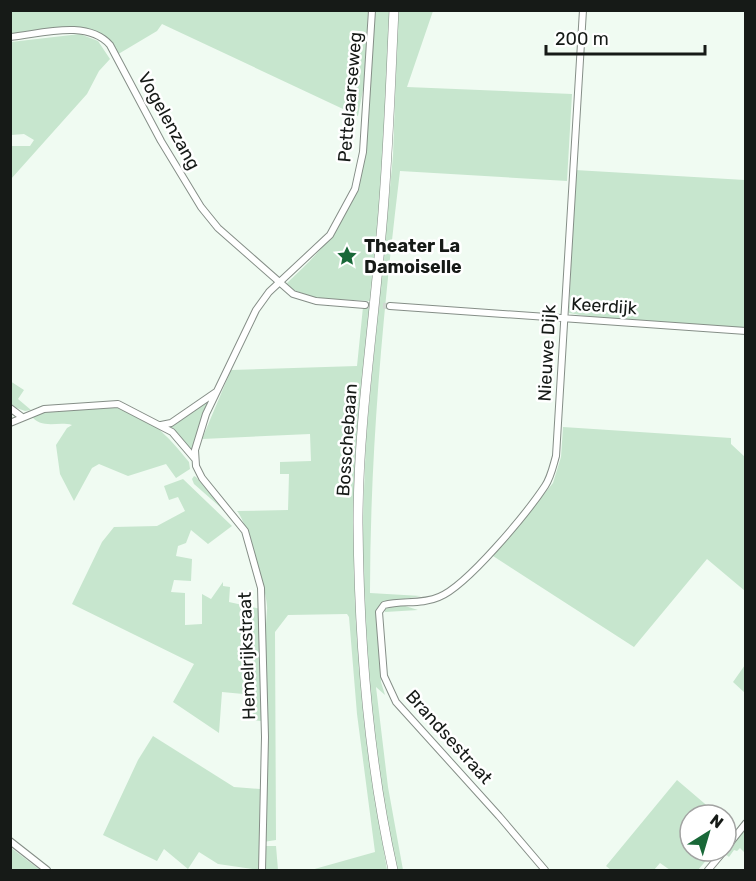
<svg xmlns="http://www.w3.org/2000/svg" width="756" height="881" font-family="Rubik,sans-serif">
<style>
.green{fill:#c7e6ce}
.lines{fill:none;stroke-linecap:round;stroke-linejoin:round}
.minor-tunnel{stroke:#cfd9d1;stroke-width:6;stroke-dasharray:6 3;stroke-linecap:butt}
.minor-casing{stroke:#858e87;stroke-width:8}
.secondary-casing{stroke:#858e87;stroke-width:10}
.minor{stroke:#fff;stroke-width:6}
.secondary{stroke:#fff;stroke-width:9}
.labels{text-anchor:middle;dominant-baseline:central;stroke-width:5;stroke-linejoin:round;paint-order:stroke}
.street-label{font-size:18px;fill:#161a17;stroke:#fff}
.poi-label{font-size:18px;font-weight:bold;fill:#161a17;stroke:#fff;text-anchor:start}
</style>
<rect width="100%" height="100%" fill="#f0fbf2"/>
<path class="green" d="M10,11H368L364,85L358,116L162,24L157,31L115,56L101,36L87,28L11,35Z
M374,11H392L374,291L360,413L358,607L366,736L387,870H311L375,852L357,714L349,617L347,614L288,615L275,632L276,840L263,842C264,765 261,686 267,610C269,597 246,520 237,511L288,510L289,474H280V462L311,461L310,434L202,439L231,370L357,366L363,307H369L370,301L316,298L288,288L287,283C327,246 346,223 361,170Z
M398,11H433L407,87L572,94L567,181L400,171C383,311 370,452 370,593L421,596L382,603L377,612L381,682L385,695L376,687L388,787L403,870H394L373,742L361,572L366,437L393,156Z
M80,34L98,41L110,59L99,71L87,94L11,179L10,146H30L34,140L24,134L11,135V42Z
M575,170L745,180V328L597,318L569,313Z
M10,381L24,390L18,399L31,410L25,411L11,406Z
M209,399L192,452L167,426Z
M113,405C147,413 168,436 189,462L190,469L176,478L166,464L128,476L99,464L92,468L74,501L60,474L56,445L67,428L72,425C58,421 40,430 31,415L44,411Z
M563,427L731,438V444L745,457V591L707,559L634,647L493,556L553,483L561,457Z
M194,476L196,477L227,513L194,484L192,479Z
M183,479L232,526L208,544L191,530L186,543L178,546L176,556L192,559L191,581L174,580L171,592L185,593V625L202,624V594L211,599L223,582V586L230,587L229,602L261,609V721L253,720L254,695L222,692L219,733L173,702L194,664L72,604L102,542L114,527L157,526L185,511L178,497L169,500L164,486Z
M402,605L418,610L385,612V607Z
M745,665V693L733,682Z
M153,736L234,787L260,789L259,870L218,864L199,852L188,869L164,849L157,861L103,835L138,760Z
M677,780L718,815H690V851H714L698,870H670L660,863L654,870H611L606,866Z
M745,819V853L740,848L737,851L734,850L729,857L721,851H726V844Z
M263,846H276L278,870H263Z
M10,847L40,870H11Z"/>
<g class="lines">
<path class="minor-tunnel" d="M365,305L390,306"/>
<g class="minor-casing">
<path id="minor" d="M10,37C41,34 87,19 110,45L161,141L201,207L218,228L293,294L316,301L365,305
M390,306L746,331
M10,408L22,417
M10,423L44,409L118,404L172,432L195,459
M161,425L171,423L216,392
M10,841L47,870
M726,848L746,823
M262,870L265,737L261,588L245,531L202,478L196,466L195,450L206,414L256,310L269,292L330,235L355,189L363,152L372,10
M545,870L499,816L396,702L384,676L379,612L384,605C402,600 421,605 439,597C467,586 527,513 545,486C551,477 553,466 556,456L583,10
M708,870L724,851"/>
</g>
<g class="secondary-casing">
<path id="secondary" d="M393,870C368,758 359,638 358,523C358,431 372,338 380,246C388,168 390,89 394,10"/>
</g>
<use href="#minor" class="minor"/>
<use href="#secondary" class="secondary"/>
</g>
<defs>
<g id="sight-bare" transform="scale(1.62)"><path d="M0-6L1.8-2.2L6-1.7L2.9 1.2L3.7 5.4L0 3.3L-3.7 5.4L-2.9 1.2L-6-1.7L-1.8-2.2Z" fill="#196838" stroke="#fff" stroke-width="2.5" paint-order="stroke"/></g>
</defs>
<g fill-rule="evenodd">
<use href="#sight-bare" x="347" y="256"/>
</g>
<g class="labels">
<g class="street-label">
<text transform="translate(350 97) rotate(-85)">Pettelaarseweg</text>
<text transform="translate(169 121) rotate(61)">Vogelenzang</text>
<text transform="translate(604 306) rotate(4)">Keerdijk</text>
<text transform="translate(547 353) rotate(-87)">Nieuwe Dijk</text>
<text transform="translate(347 440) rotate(-86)">Bosschebaan</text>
<text transform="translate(247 656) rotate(-92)">Hemelrijkstraat</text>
<text transform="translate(449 737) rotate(48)">Brandsestraat</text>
</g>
<g class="poi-label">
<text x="364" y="246">Theater La<tspan x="364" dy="21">Damoiselle</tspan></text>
</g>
</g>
<rect width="756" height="881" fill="none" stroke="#161a17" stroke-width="24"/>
<g transform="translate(708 833) rotate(37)"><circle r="28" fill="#ffffff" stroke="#a2a3a2" stroke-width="1.5"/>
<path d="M0-4.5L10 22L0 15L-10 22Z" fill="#196838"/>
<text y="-9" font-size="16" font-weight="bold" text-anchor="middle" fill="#161a17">N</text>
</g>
<path d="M546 45v9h159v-9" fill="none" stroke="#161a17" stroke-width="3"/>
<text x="555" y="45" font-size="18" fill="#161a17" stroke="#ffffff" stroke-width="4.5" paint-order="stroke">200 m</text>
</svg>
